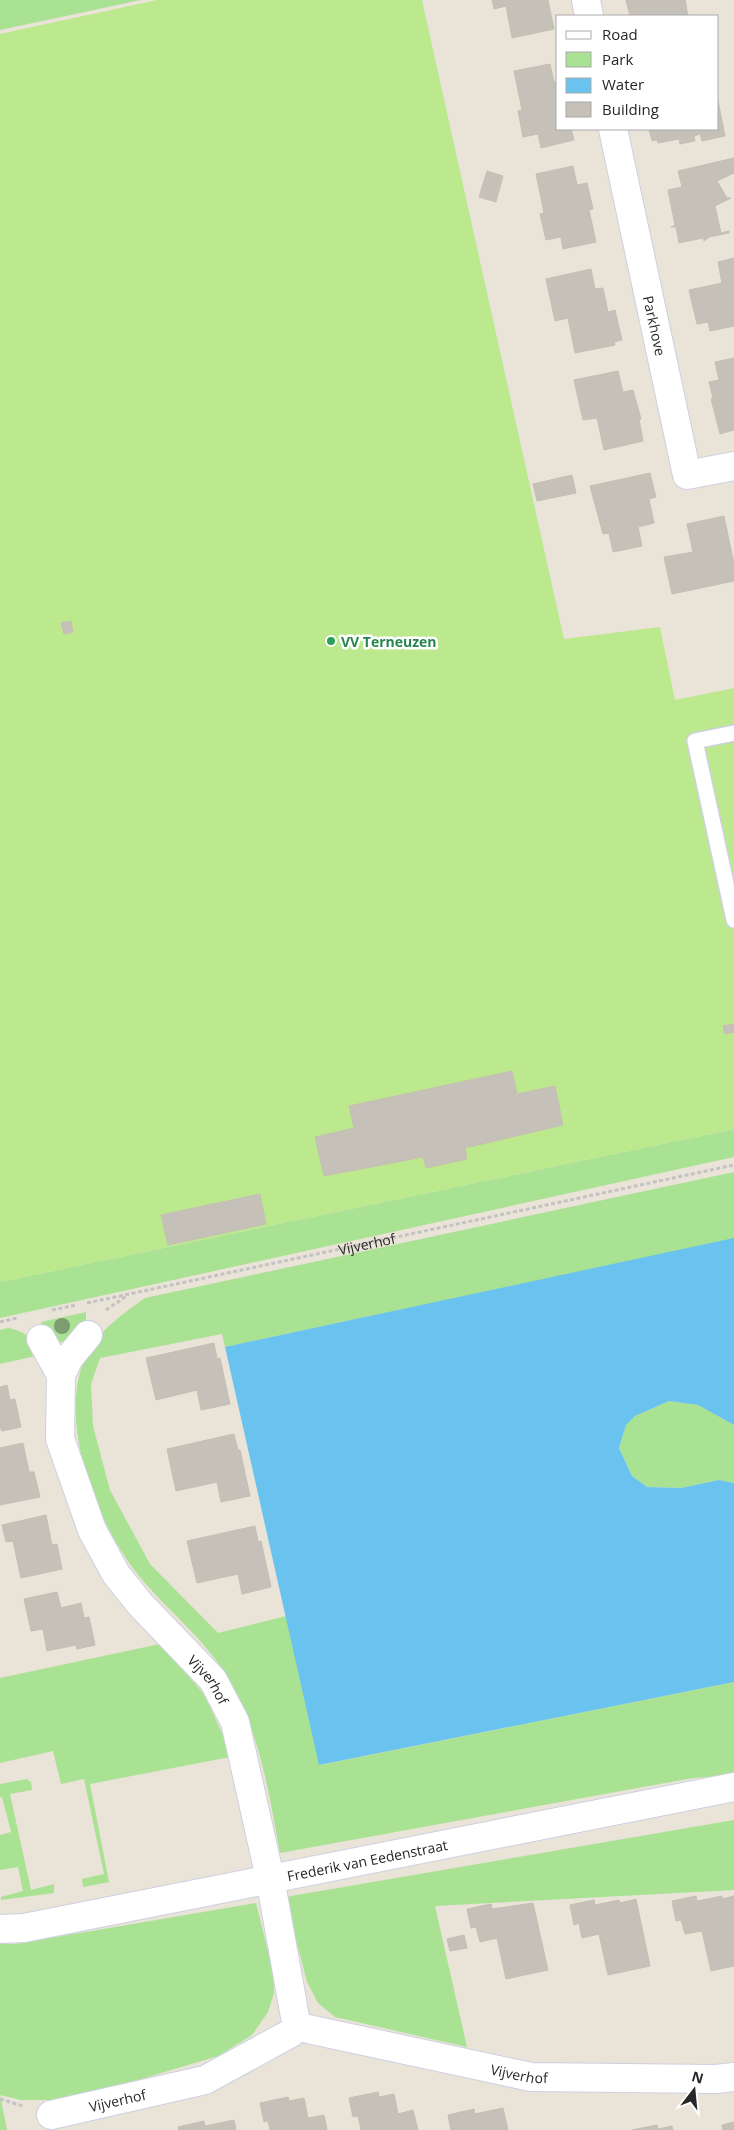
<svg xmlns="http://www.w3.org/2000/svg" width="734" height="2130" font-family="'Open Sans',sans-serif">
<style>
.green{fill:#a9e293}
.pitch{fill:#bde98e}
.water{fill:#69c3ee}
.building{fill:#c5c0b8;stroke:#c5bfb2}
.lines{fill:none;stroke-linecap:round;stroke-linejoin:round}
.service-casing{stroke:#cdd0e0;stroke-width:18}
.minor-casing{stroke:#cdd0e0;stroke-width:30}
.path{stroke:#c3c3c3;stroke-width:3;stroke-dasharray:4 2.5;stroke-linecap:butt}
.service{stroke:#fff;stroke-width:15}
.minor{stroke:#fff;stroke-width:28}
.tree{fill:#7d9c6f}
.leisure-dot{fill:#2e9e5b;stroke:#fff;stroke-width:2}
.labels{text-anchor:middle;dominant-baseline:central;stroke-width:5;stroke-linejoin:round;paint-order:stroke}
.street-label{font-size:14px;fill:#272727;stroke:#fff}
.leisure-label{font-size:14px;font-weight:bold;fill:#27864d;stroke:#fff;text-anchor:start}
</style>
<rect width="100%" height="100%" fill="#eae3d8"/>
<path class="green" d="M0,0H141L0,30Z
M734,1129V1157L0,1318V1282Z
M734,1172V1239L225,1347L222,1334L100,1358L91,1384L93,1426L110,1490L150,1564L218,1633L286,1616L320,1765L734,1682V1775L693,1778L280,1853C269,1793 260,1733 229,1680C209,1644 172,1614 145,1583C99,1531 53,1419 88,1352C101,1329 124,1313 145,1298Z
M86,1312V1327L71,1342C54,1344 46,1338 41,1322Z
M8,1328C27,1332 32,1338 40,1355L0,1364V1330Z
M669,1401L698,1405L734,1425V1483L719,1480L681,1488L647,1487L632,1476L619,1448L626,1424L635,1416Z
M160,1644L204,1694L222,1733L230,1757L90,1784L109,1882L83,1887L82,1879L104,1874L84,1779L61,1784L53,1751L0,1763V1678Z
M27,1779L31,1782L32,1790L10,1794L31,1890L54,1884V1893L1,1900V1897L23,1891L18,1867L0,1870V1835L11,1832L2,1797H0V1784Z
M734,1820V1890L435,1906L467,2047L335,2017L318,2003L307,1982L285,1897Z
M256,1903L273,1972L274,1993L268,2012L252,2035L218,2056L111,2088L59,2100H21L0,2095L7,2130H0V1944H15Z"/>
<path class="pitch" d="M157,0H422L564,639L660,627L675,700L734,688V1129L0,1282V34Z"/>
<path class="water" d="M734,1238V1425L698,1405L669,1401L635,1416L626,1425L619,1448L632,1476L647,1487L681,1488L719,1480L734,1483V1682L319,1765L225,1347Z"/>
<path class="building" d="M492,0H548L554,29L512,38L506,6L494,9Z
M626,0H685L688,16H630Z
M550,64L554,82L558,81V129H571L574,140L541,148L538,134L523,137L518,111L522,110L514,71Z
M718,101L725,136L702,141L700,134L694,136L695,141L680,144L679,139L658,143L657,140L652,141L649,129H718Z
M734,158V173L717,181L727,198H731L715,206L721,233L729,231V233L709,237L704,241L703,238L679,243L676,227H671L675,225L668,190L682,187L678,171Z
M573,166L577,185L587,183L593,209L589,210L596,242L563,249L561,237L546,240L540,214L544,213L536,174Z
M487,171L503,176L496,202L479,197Z
M734,258V326L710,331L708,322L697,324L689,290L722,283L718,262Z
M591,269L595,289L603,288L608,312L615,310L622,340L614,342L615,345L575,353L568,318L555,321L546,279Z
M734,358V430L720,434L711,399L713,398L709,382L719,380L715,362Z
M618,371L623,392L633,390L641,419H639L643,441L604,450L597,418L583,420L574,380Z
M650,473L656,497L649,499L654,523L638,527L642,546L613,552L609,533L603,534L590,486Z
M572,475L576,493L537,501L533,484Z
M724,516L734,564V581L672,594L664,557L693,552L687,524Z
M71,621L73,632L64,634L61,623Z
M734,1024V1032L725,1034L723,1026Z
M512,1071L517,1094L555,1086L563,1125L465,1148L467,1159L426,1168L423,1157L324,1176L315,1137L354,1128L349,1106Z
M260,1194L266,1224L168,1245L161,1215Z
M214,1343L217,1359L220,1358L230,1404L201,1410L197,1390L156,1400L146,1358Z
M7,1385L10,1400L15,1399L21,1427L2,1431L0,1427V1387Z
M234,1434L238,1450H240L250,1496L221,1502L217,1482L176,1491L167,1449Z
M23,1443L29,1472H34L40,1497L0,1505V1448Z
M46,1515L52,1545L57,1544L62,1569L21,1578L13,1541L6,1542L2,1525Z
M255,1526L258,1542L261,1541L271,1587L242,1594L238,1574L197,1583L187,1541Z
M57,1592L61,1608L81,1603L84,1618L89,1617L95,1645L77,1649L76,1645L47,1651L43,1629L31,1631L24,1599Z
M696,1896L697,1901L722,1896V1899L734,1896V1966L711,1971L702,1931L685,1934L681,1920L676,1921L672,1901Z
M636,1899L650,1966L608,1975L599,1934L582,1938L579,1923L574,1925L570,1905L594,1900L595,1905L619,1900L620,1903Z
M533,1903L548,1970L506,1979L497,1938L480,1942L476,1927L471,1928L467,1909L491,1904L492,1909Z
M464,1935L467,1948L450,1951L447,1939Z
M378,2092L379,2097L394,2094L398,2114L413,2110L418,2130H361L358,2116L353,2117L349,2098Z
M288,2097L289,2101L304,2098L308,2118L324,2115L327,2130H270L268,2121L264,2122L260,2103Z
M503,2108L508,2130H451L448,2115L474,2109L475,2114Z
M234,2120L236,2130H179L178,2127L204,2121L205,2126Z
M734,2122V2130H723L722,2125Z
M657,2125L658,2129L672,2126L673,2130H632Z"/>
<g class="lines">
<g class="service-casing">
<path id="service" d="M734,733L695,741L734,920"/>
</g>
<g class="minor-casing">
<g id="minor">
<path d="M586,0L589,16"/>
<path id="s2" d="M613,129L687,475L734,466"/>
<path id="s3" d="M88,1335L69,1358L61,1375L60,1439L92,1530L116,1574L140,1604L213,1680L235,1722L270,1878L295,2017"/>
<path d="M41,1339L61,1375"/>
<path id="s4" d="M0,1929L24,1928L734,1787"/>
<path id="s5" d="M308,2029L531,2077L716,2079L734,2077"/>
<path id="s6" d="M51,2115L205,2080L291,2033"/>
</g>
</g>
<g class="path">
<path id="s1" d="M87,1303L734,1165"/>
<path d="M52,1310L76,1305"/>
<path d="M106,1310L128,1295"/>
<path d="M0,1322L17,1318"/>
<path d="M0,2099L23,2106"/>
</g>
<use href="#service" class="service"/>
<use href="#minor" class="minor"/>
</g>
<circle class="tree" cx="62" cy="1326" r="8"/>
<circle class="leisure-dot" cx="331" cy="641" r="5"/>
<g class="labels">
<g class="street-label">
<text stroke="none"><textPath href="#s2" startOffset="201">Parkhove</textPath></text>
<text stroke="none"><textPath href="#s1" startOffset="286">Vijverhof</textPath></text>
<text stroke="none"><textPath href="#s3" startOffset="400">Vijverhof</textPath></text>
<text stroke="none"><textPath href="#s4" startOffset="374">Frederik van Eedenstraat</textPath></text>
<text stroke="none"><textPath href="#s5" startOffset="216">Vijverhof</textPath></text>
<text stroke="none"><textPath href="#s6" startOffset="68">Vijverhof</textPath></text>
</g>
<g class="leisure-label">
<text x="341" y="641">VV Terneuzen</text>
</g>
</g>
<rect x="556" y="15" width="162" height="115" fill="#ffffff" stroke="#a9a9a9"/>
<rect x="566" y="31" width="25" height="8" fill="#ffffff" stroke="#a9a9a9"/>
<text x="602" y="40" font-size="15" fill="#272727">Road</text>
<rect x="566" y="52" width="25" height="15" fill="#a9e293" stroke="#a9a9a9"/>
<text x="602" y="65" font-size="15" fill="#272727">Park</text>
<rect x="566" y="78" width="25" height="15" fill="#69c3ee" stroke="#a9a9a9"/>
<text x="602" y="90" font-size="15" fill="#272727">Water</text>
<rect x="566" y="102" width="25" height="15" fill="#c5c0b8" stroke="#a9a9a9"/>
<text x="602" y="115" font-size="15" fill="#272727">Building</text>
<g transform="translate(694 2090) rotate(16)" stroke="#ffffff" stroke-width="4" paint-order="stroke">
<path d="M0-4L9 19L0 12L-9 19Z" fill="#272727"/>
<text y="-8" font-size="14" font-weight="bold" text-anchor="middle" fill="#272727">N</text>
</g>
</svg>
